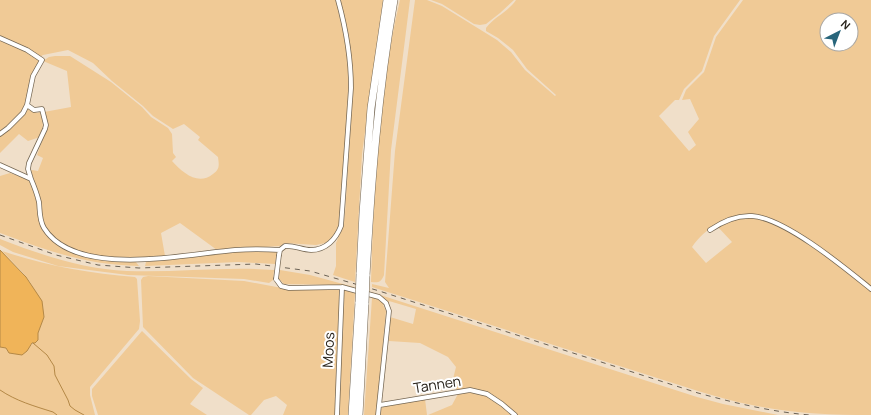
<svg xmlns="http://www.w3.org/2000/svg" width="871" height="415" font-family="Manrope,sans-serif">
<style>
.green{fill:#f0ca96;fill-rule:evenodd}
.water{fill:#f0b459;stroke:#b48846}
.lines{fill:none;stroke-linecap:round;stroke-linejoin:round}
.stream{stroke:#b48846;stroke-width:1}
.street-casing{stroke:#756753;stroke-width:5.5}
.highway-casing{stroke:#756753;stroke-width:8}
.street{stroke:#fff;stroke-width:4}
.highway{stroke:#fff;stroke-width:7}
.rail{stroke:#6a6154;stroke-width:1;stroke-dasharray:5 5;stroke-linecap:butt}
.street-bridge-casing{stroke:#756753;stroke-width:5.5;stroke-linecap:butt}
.highway-bridge-casing{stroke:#756753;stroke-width:8;stroke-linecap:butt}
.street-bridge{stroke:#fff;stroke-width:4}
.highway-bridge{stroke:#fff;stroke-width:7}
.labels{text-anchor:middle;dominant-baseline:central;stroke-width:4;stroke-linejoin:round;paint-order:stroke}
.street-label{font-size:14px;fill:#29231b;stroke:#fff}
</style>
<rect width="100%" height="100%" fill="#f0dfc9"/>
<path class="green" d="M0,0H336L348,56L349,73L343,190L341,213L337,232L332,238L325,243L316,245L285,243L280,246L217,250L180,223L161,233L165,256C129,259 86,263 56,238C50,234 45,229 43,222C40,215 41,207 40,200C38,190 34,181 31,171L32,170L38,171L43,158L37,155L46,130L44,112L71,107L67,71L43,61L49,57L55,56H70L111,82L142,107L151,117L168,128L172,134L173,153L176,157L172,161C183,173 198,186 213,174C220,169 219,165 218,157L198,140L200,137L184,124L173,129L153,116L143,106L112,81L93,63L68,50L43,55L38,58L40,62L26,104L22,112L0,132Z
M340,0H383L362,154L355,282L333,275L336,266V243L343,227L345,214L353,88C353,59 347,29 340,0Z
M400,0H410L391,150L384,275C381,282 379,283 371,282C374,188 378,92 400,0Z
M415,0H427L442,6L497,40L511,52L525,70L555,96L556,95L527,69L513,50L498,38L486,31V28C494,17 508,12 516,0H740L714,36L702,71L684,89L679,100H675L659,116L689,151L696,145L688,132L699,119L690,99L682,100L686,90L704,72L716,37L743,0H871V287C853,274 834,261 816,248C803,239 790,228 775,221C744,206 710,221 692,247L706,263L732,242L717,226C730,218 749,215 764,219C778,223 790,232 802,240C826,255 848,273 871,290V415C830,415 792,413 752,405C734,402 716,396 698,391L372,287V284L389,288L385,282L395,151ZM827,20H851V44H827Z
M431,0H514L500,13L486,24L480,25L474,24L442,4Z
M27,108L37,113L41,112C43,122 44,128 40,137L28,141L19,134L0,153V135Z
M10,173L30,180C32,187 35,193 37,201C38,210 38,219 43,228C57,257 106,257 135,261L139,266C87,265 48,251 0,233V176Z
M0,239C41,255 83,269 127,271C176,273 225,266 274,270L273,280L269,283L244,279L128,275L58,266L13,252L0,245Z
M270,250L277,252L275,264L238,262L145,266L146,262L236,252Z
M2,251C47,266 88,273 135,277L137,279L140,321L139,329L90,387V395L95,415H0V347L6,348L9,353C23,356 27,347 38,340V333L44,317C40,305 37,293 30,282C22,270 11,261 2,251Z
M280,270L310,275L354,287V288L337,285L284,284L279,279Z
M148,276L244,281L282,288H337L341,291L336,415H283L287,405L276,396L264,400L251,415H249L193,378L143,327L141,280L143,277Z
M345,289L355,293L348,415H338L344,291Z
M371,292L697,397L723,404L778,415H516C497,400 484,385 457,390L452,383L456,367L448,357L420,343L389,341L390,317L413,324L416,309L389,301V305H383L386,311L376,415H364L372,298Z
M142,331L191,379L203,388L190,404L207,415H98L92,396V389Z
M470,391C488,393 500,404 513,415H428L452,405L459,392Z
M425,399L427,415H380L381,409L384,406Z"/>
<path class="water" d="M0,250L26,277L42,301L44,317L38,333V340L35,343H32L27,351L22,355L9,353L6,348L0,347Z"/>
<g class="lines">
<path class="stream" d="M33,343L47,355L54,366L55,375L68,400L70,406L75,410L84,415
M0,390C16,401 34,406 53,412L57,415"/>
<g class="street-casing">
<path id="street" d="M0,38L27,50L42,60L33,76L27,105L23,113L8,128L0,134
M27,105L34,110L42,109L46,125L45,129L29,163L28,169L31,179
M0,165L31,179C34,186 37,194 39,202C40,211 39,220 44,228C76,279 186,254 235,250C250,249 265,249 280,250
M710,230C723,221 736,215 752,216C785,218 845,268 871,289
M279,255L280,250L285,246C294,245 302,250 311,250C326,250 336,239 341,226L351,88C351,58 346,29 338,0
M276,279L281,286L289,288L342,287L379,297L386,303L389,311L378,415
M380,405L470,390L487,394L502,404L515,415
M337,415L342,287"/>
</g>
<g class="highway-casing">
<path id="highway" d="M360,274L363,213L371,108L387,0
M366,276C371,183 378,92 394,0
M352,415L359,302
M359,415L365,303"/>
</g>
<use href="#street" class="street"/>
<use href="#highway" class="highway"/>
<path class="rail" d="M0,235L56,255L98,265L139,268L256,264L310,271L376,290L698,393C735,403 772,412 810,415"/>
<g class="street-bridge-casing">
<path id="street-bridge" d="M276,279L279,255"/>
</g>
<g class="highway-bridge-casing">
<path id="highway-bridge" d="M359,302L360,274
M365,303L366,276"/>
</g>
<use href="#street-bridge" class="street-bridge"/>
<use href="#highway-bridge" class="highway-bridge"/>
</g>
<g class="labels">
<g class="street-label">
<text transform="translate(328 350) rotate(-87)">Moos</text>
<text transform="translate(437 384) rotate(-9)">Tannen</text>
</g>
</g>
<g transform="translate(839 32) rotate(42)"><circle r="19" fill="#ffffff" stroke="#a9a7a4"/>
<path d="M0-3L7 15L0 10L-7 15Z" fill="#27657b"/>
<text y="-6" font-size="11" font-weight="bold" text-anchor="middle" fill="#29231b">N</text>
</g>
</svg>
